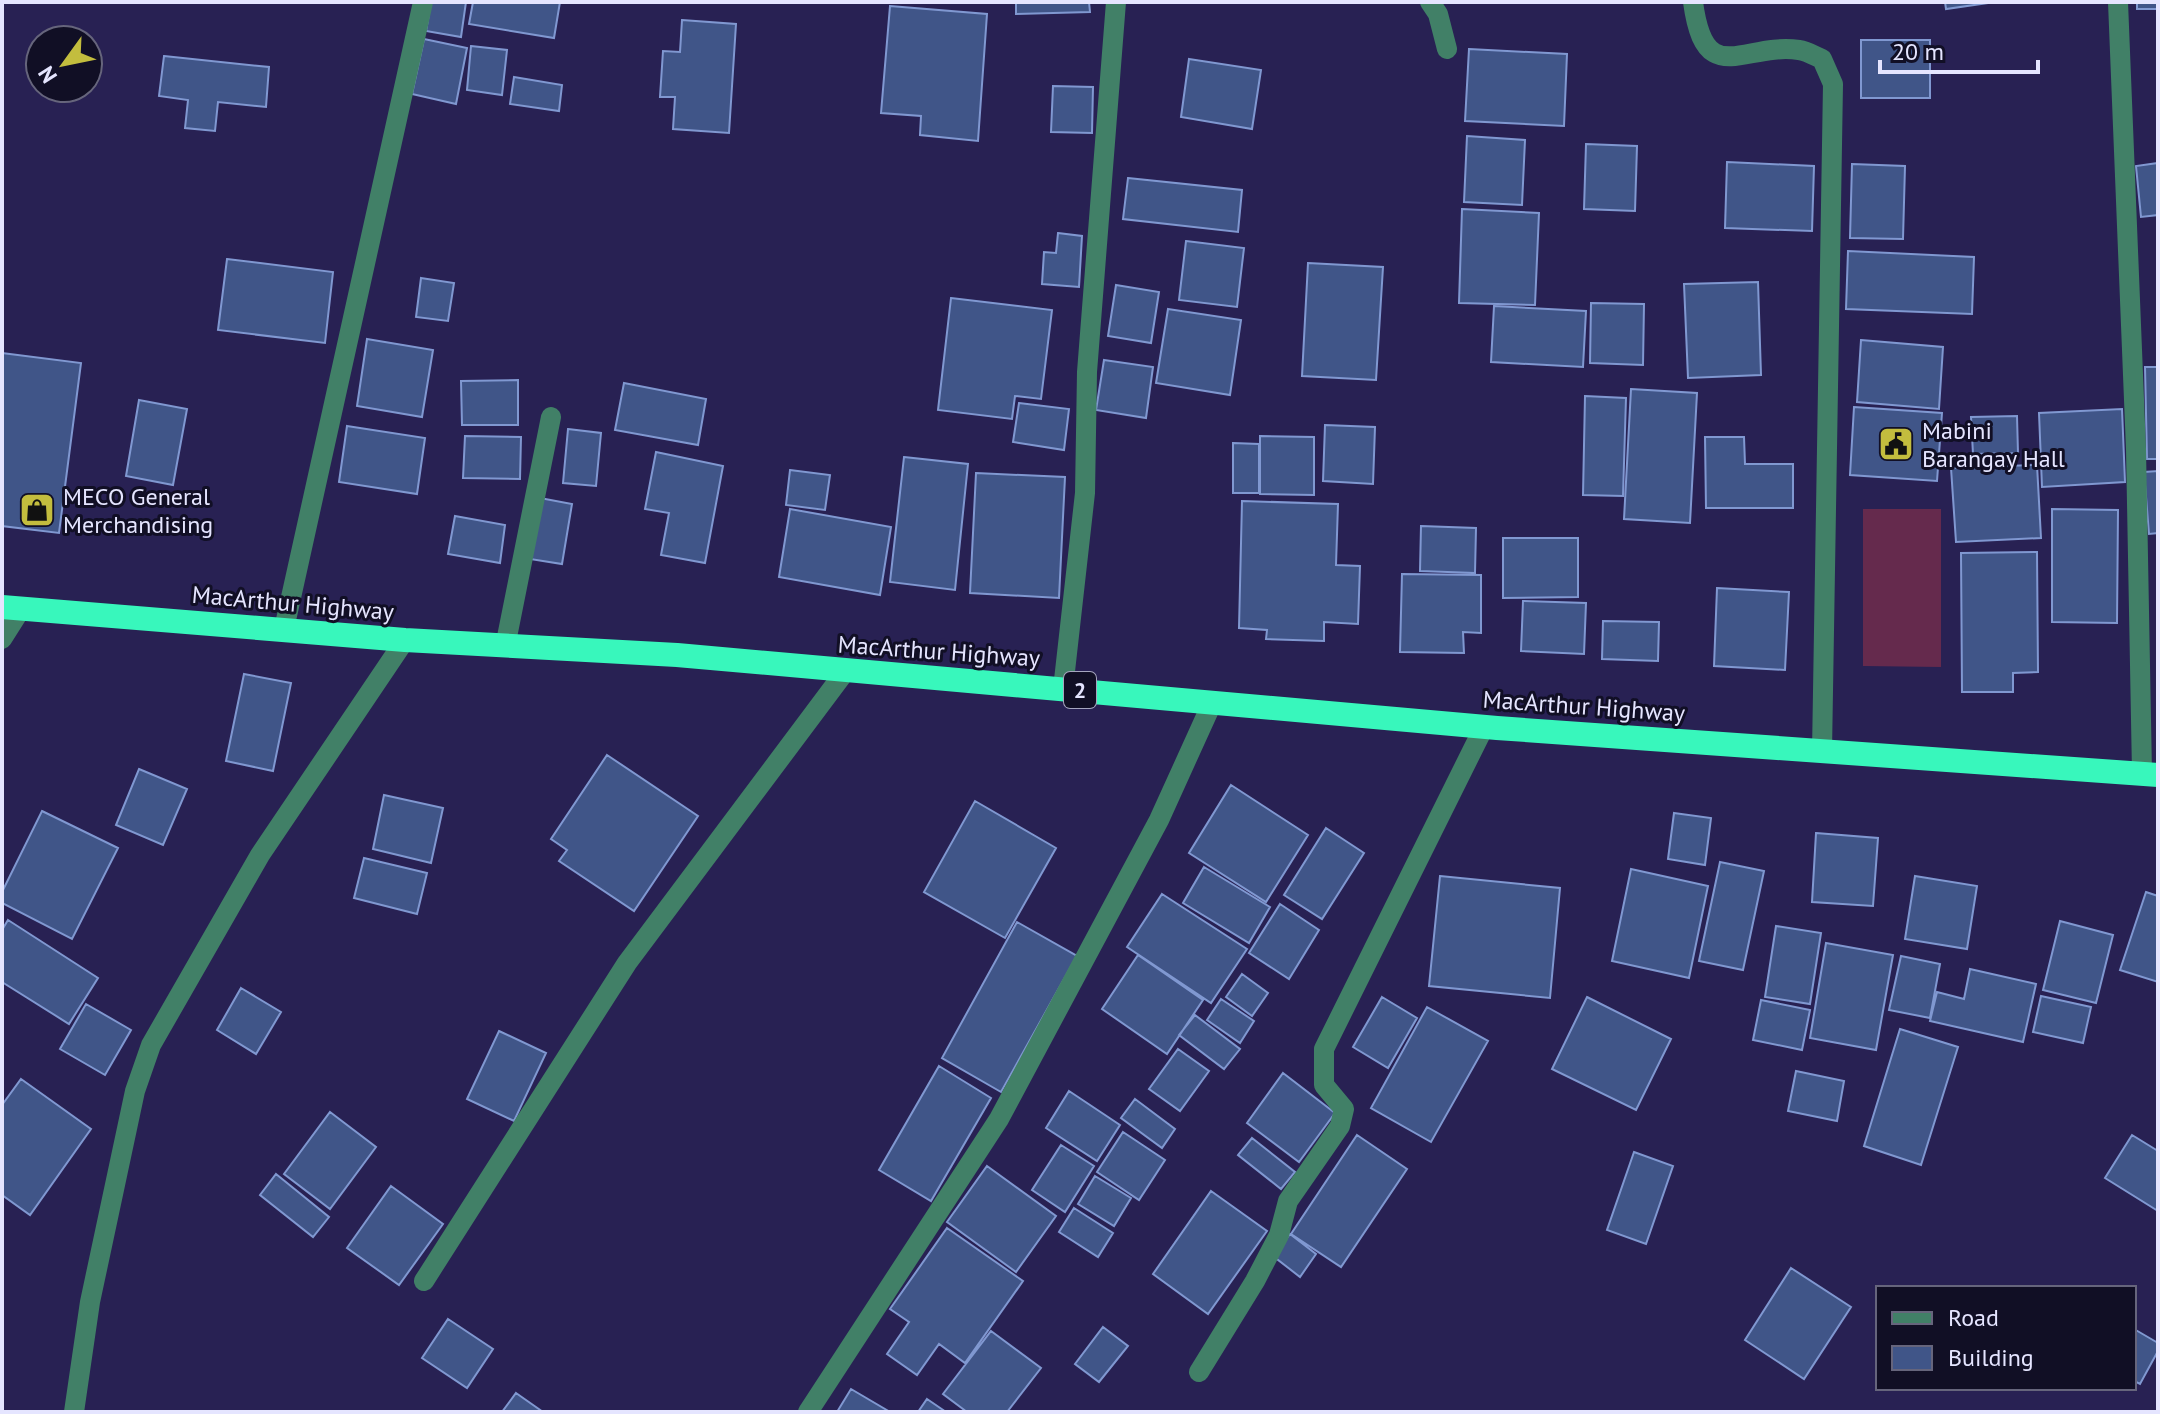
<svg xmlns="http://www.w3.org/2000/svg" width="2160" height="1414" font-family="'PT Sans',sans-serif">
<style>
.garden{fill:#652a4d}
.building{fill:#405588;stroke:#8098d1;stroke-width:2}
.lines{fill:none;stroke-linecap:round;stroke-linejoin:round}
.minor{stroke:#418067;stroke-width:20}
.highway{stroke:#38f7bc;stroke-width:24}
.labels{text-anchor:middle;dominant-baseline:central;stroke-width:6;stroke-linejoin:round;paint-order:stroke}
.shield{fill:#110f25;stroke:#a5a5be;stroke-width:2}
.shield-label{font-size:22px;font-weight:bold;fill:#e5e5ff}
.poi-label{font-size:24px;fill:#e5e5ff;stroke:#110f25;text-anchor:start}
.street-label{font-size:24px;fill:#e5e5ff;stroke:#110f25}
</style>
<rect width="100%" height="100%" fill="#282153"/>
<path class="garden" d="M1863,509H1941V667L1863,666Z"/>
<path class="building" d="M431,2H466L461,37L426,31Z
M473,2H560L554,38L469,24Z
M1016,2H1089L1090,12L1016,14Z
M1945,2H1995L1946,9Z
M2137,2H2158V9H2137Z
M890,6L987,14L978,141L920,135L921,116L881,113Z
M682,20L736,24L729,133L673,129L675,97H660L663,51L680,52Z
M424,39L467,48L456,104L412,94Z
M1861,40H1930V98H1861Z
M471,46L507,50L502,95L467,90Z
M1469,49L1567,54L1564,126L1465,121Z
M164,56L269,67L266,107L218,102L215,131L185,128L188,100L159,96Z
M1189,59L1261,70L1252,129L1181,117Z
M514,77L562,85L559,111L510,104Z
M1053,86L1093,87L1092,133L1051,132Z
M1467,136L1525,140L1522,205L1464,202Z
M1586,144L1637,146L1635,211L1584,209Z
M1727,162L1814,166L1812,231L1725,228Z
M2158,163V215L2141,217L2136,166Z
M1852,164L1905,166L1903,239L1850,238Z
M1128,178L1242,190L1238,232L1123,219Z
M1462,209L1539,213L1535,305L1459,303Z
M1058,233L1082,236L1079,287L1042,284L1044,252L1056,253Z
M1186,241L1244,248L1237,307L1179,300Z
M1848,251L1974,257L1972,314L1846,309Z
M227,259L333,272L325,343L218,330Z
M1308,263L1383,267L1376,380L1302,376Z
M421,278L454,283L448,321L416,317Z
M1758,282L1761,375L1688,378L1684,284Z
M1116,285L1159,292L1151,343L1108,336Z
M951,298L1052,310L1041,399L1015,396L1012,419L938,410Z
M1591,303L1644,304L1643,365L1590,363Z
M1494,306L1586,311L1583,367L1491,362Z
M1168,309L1241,320L1230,395L1156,383Z
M367,339L433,350L422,417L357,406Z
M1861,340L1943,347L1939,409L1857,402Z
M2,353L81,363L59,533L2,526Z
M1104,360L1153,367L1146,418L1096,410Z
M2145,367H2158V459H2147Z
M518,380V425H462L461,381Z
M624,383L706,399L698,445L615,430Z
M1631,389L1697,393L1690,523L1624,519Z
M1585,396L1626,398L1623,496L1583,495Z
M139,400L187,409L173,485L126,476Z
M1019,403L1069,409L1064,450L1013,442Z
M1854,407L1942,413L1937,481L1850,475Z
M2122,409L2125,482L2042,487L2039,413Z
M2017,416L2018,453L1973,454L1971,417Z
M1325,425L1375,427L1373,484L1323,481Z
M347,426L425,438L417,494L339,482Z
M568,429L601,433L596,486L563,483Z
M465,436L521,437L520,479L463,478Z
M1260,436L1314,437V495L1260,494Z
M1705,437H1744L1745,464H1793V508H1706Z
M1233,443L1259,444V493H1233Z
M656,452L723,466L705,563L661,555L669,513L645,509Z
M904,457L968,464L955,590L890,582Z
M2037,465L2041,538L1956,542L1951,468Z
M790,470L830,475L825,510L786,505Z
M2158,471V533L2149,534L2144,472Z
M976,473L1065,477L1059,598L970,593Z
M540,498L572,504L562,564L530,559Z
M1242,501L1338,504L1336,565L1360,566L1358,624L1324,622V641L1266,639L1267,630L1239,628Z
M790,509L891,527L880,595L779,577Z
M2052,509L2118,510L2117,623L2052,622Z
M455,516L505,525L500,563L448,554Z
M1421,526L1476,528L1475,573L1420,571Z
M1503,538H1578V597L1503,598Z
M2037,552L2038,672L2013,673V692H1962L1961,553Z
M1402,574L1481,575V633L1463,632L1464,653L1400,652Z
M1717,588L1789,592L1785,670L1714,666Z
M1523,601L1586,603L1584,654L1521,651Z
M1603,621L1659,622L1658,661L1602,659Z
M244,674L291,683L273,771L226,761Z
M607,755L698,816L634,911L559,861L567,850L551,839Z
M139,769L187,789L163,845L116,825Z
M1231,785L1308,835L1266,902L1189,853Z
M384,795L443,808L431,863L373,849Z
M975,801L1056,848L1005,938L924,892Z
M42,811L118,848L72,939L2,903V892Z
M1674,813L1711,818L1705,865L1668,859Z
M1326,828L1364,853L1322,919L1284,895Z
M1816,833L1878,838L1873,906L1812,902Z
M364,858L427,873L417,914L354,898Z
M1720,862L1764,871L1743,970L1699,961Z
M1204,867L1270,907L1249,943L1183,903Z
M1631,869L1708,886L1689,978L1612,961Z
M1440,876L1560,888L1550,998L1429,986Z
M1915,876L1977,886L1967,949L1905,939Z
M2146,892L2158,896V982L2120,970Z
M1162,894L1247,949L1211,1003L1127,947Z
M1280,904L1319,930L1289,979L1249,953Z
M8,920L98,978L69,1024L2,982V930Z
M2060,921L2113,935L2096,1003L2043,990Z
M1017,922L1077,956L1001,1092L942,1058Z
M1776,926L1821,933L1810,1004L1765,997Z
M1826,943L1893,955L1876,1050L1810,1038Z
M1138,955L1203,1000L1167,1054L1102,1009Z
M1901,956L1940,964L1930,1018L1889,1010Z
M1970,969L2036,984L2023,1042L1930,1021L1937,992L1964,999Z
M1242,974L1268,993L1252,1016L1226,997Z
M241,988L281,1012L256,1054L217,1030Z
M2041,996L2091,1007L2083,1043L2033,1032Z
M1382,997L1417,1018L1388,1068L1353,1047Z
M1587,997L1671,1039L1636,1110L1552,1069Z
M1221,999L1254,1021L1240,1043L1207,1020Z
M1761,1000L1810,1010L1802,1050L1753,1040Z
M86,1004L131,1030L105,1075L60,1049Z
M1427,1007L1488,1041L1431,1142L1371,1108Z
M1195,1015L1240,1049L1224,1069L1179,1035Z
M1900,1029L1958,1047L1921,1165L1864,1146Z
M499,1031L546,1053L514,1121L467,1099Z
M1178,1049L1209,1071L1180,1111L1149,1089Z
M939,1066L991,1098L931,1201L879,1170Z
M1796,1071L1844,1081L1837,1121L1788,1111Z
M1283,1073L1335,1113L1299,1162L1247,1123Z
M21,1079L91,1129L30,1215L2,1195V1105Z
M1069,1091L1120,1125L1097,1161L1046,1128Z
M1135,1099L1175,1129L1162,1148L1121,1118Z
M330,1112L376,1147L330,1209L284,1174Z
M1123,1132L1165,1160L1139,1200L1097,1172Z
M1357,1135L1407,1169L1341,1267L1291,1234Z
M2132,1135L2158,1151V1211L2105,1178Z
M1252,1138L1295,1172L1281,1189L1238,1155Z
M1061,1145L1094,1166L1065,1212L1032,1190Z
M1634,1152L1673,1166L1646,1244L1607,1230Z
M987,1166L1056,1216L1016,1272L947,1222Z
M276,1174L329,1217L313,1237L260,1195Z
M1095,1176L1131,1198L1114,1226L1078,1204Z
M391,1186L443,1224L399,1285L347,1248Z
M1211,1191L1267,1231L1208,1314L1153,1274Z
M1074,1208L1113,1233L1098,1257L1059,1232Z
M947,1228L1023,1281L965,1363L939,1344L917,1375L887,1354L909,1322L890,1309Z
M1290,1234L1316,1254L1300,1277L1273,1256Z
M1791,1268L1851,1307L1804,1379L1745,1340Z
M448,1319L493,1349L467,1388L422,1358Z
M1103,1327L1128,1346L1099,1382L1075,1364Z
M2134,1329L2158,1343V1351L2140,1384L2134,1381Z
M991,1331L1041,1368L1007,1412H967L943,1394Z
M851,1389L890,1412H837Z
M516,1393L543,1412H502Z
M927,1399L946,1412H918Z"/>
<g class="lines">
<path class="minor" d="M1430,2L1438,14L1447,49
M1693,2C1705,91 1743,42 1799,50C1807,51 1815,56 1822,59L1833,84L1822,752
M2118,2L2136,449L2142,773
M284,629L423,2
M2,639L21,609
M505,647L551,417
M1063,689L1085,493L1087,372L1116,2
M424,1281L627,963L844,673
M1199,1372L1255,1281L1279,1235L1288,1201L1340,1126L1344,1109L1324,1085V1049L1484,727
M74,1412L90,1302L135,1091L151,1045L260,855L405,640
M808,1412L999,1119L1159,820L1213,701"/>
<path class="highway" d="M2,607L405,640L677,655L1497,728L2158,775"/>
</g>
<defs>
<g id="civic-square" transform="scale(1.8)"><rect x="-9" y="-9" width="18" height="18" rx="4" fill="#c3bd3e" stroke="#110f25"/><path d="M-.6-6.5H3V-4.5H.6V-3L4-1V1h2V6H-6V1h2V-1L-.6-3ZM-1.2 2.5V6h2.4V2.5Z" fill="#111"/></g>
<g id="shop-square" transform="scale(1.8)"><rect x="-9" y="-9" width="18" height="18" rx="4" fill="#c3bd3e" stroke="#110f25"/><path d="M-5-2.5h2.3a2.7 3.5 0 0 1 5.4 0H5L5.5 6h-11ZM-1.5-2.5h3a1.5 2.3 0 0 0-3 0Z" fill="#111"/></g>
</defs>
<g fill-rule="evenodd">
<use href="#civic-square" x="1896" y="444"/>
<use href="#shop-square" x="37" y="510"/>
</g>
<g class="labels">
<rect class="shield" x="1064" y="672" width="32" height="36" rx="6"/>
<g class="shield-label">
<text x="1080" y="690">2</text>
</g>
<g class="poi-label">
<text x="1922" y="430">Mabini<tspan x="1922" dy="28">Barangay Hall</tspan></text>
<text x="63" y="496">MECO General<tspan x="63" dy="28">Merchandising</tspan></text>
</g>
<g class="street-label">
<text transform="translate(293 603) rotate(5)">MacArthur Highway</text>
<text transform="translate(939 651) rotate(4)">MacArthur Highway</text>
<text transform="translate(1584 706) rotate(4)">MacArthur Highway</text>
</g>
</g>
<rect width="2160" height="1414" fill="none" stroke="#e5e5ff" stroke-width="8"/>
<rect x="1876" y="1286" width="260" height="104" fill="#110f25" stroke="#66657c" stroke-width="2"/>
<rect x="1892" y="1312" width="40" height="12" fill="#418067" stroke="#66657c" stroke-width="2"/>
<text x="1948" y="1326" font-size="24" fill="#e5e5ff">Road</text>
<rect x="1892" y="1346" width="40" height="24" fill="#405588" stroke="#66657c" stroke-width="2"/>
<text x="1948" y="1366" font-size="24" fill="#e5e5ff">Building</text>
<g transform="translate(64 64) rotate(237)"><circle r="38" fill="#110f25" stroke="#66657c" stroke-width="2"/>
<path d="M0-6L14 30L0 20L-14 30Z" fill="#c3bd3e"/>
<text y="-12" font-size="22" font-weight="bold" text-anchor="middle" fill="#e5e5ff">N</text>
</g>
<path d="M1880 60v12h158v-12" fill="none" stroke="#e5e5ff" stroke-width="4"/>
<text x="1892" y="60" font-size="24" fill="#e5e5ff" stroke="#110f25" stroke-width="6" paint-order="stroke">20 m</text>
</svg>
